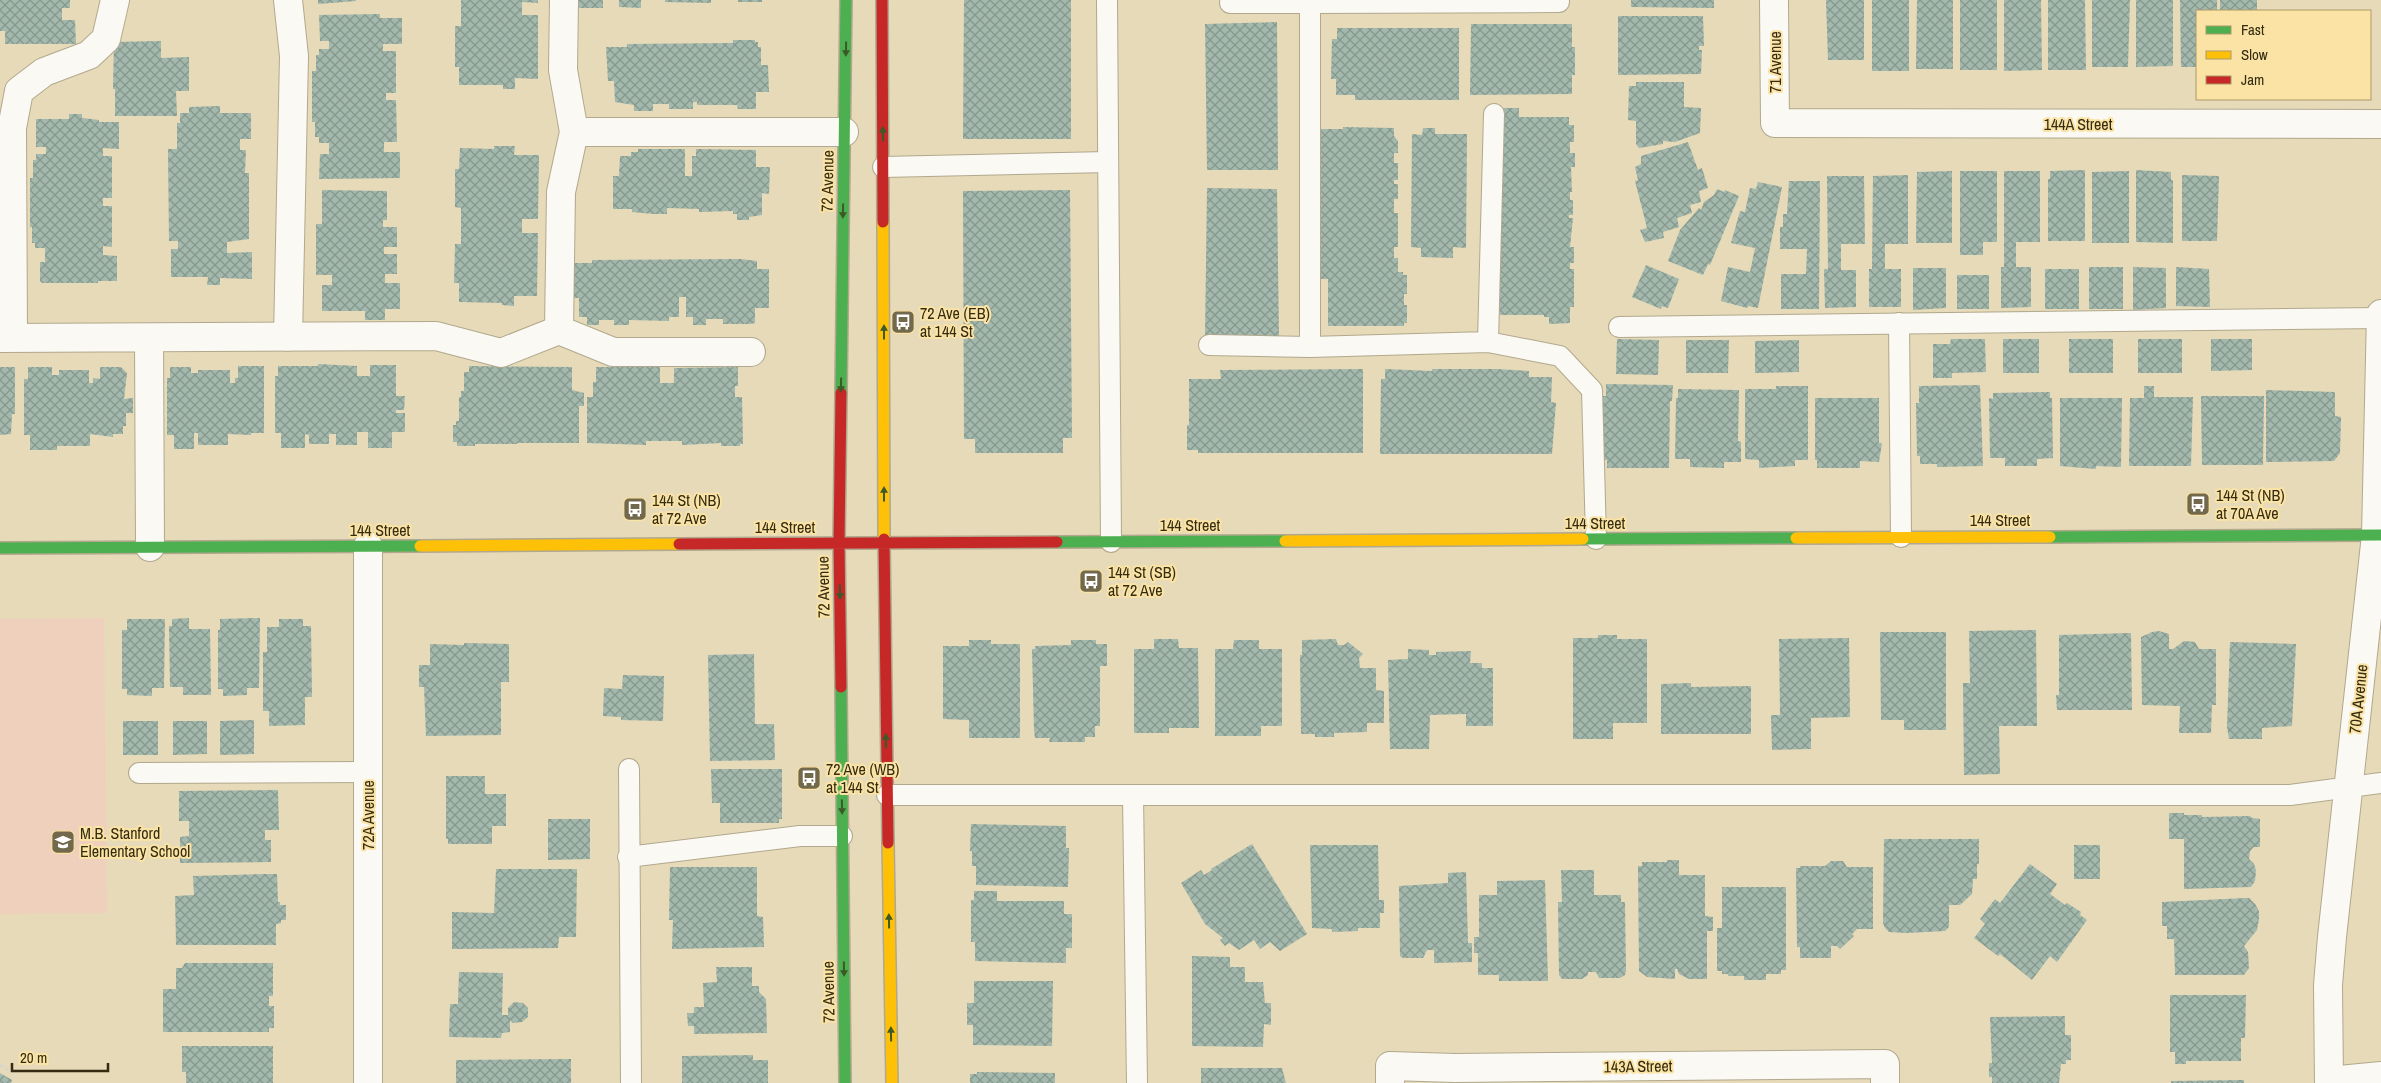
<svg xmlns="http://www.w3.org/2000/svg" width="2381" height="1083" font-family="'Archivo Narrow',sans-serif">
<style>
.green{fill:#efd0bc}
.building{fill:url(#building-cross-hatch)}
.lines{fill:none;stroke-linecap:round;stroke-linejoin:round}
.lane-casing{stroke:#b1a88d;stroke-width:22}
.street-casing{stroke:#b1a88d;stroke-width:30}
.fast-casing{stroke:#b1a88d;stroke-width:14}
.slow-casing{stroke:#b1a88d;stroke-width:14}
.jam-casing{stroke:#b1a88d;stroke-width:14}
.path{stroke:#d8d4ca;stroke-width:3;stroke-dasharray:4 2.5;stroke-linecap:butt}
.lane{stroke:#fbf9f4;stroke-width:20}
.street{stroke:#fbf9f4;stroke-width:28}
.fast{stroke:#4caf50;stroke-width:11}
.slow{stroke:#ffc107;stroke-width:11}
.jam{stroke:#c62828;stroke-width:11}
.oneway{fill:#3c5927}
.labels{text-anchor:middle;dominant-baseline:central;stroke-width:4;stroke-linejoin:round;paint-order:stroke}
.street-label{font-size:16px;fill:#342b11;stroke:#fae3a4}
.poi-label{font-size:16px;fill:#342b11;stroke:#fae3a4;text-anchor:start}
</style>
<defs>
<pattern id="building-cross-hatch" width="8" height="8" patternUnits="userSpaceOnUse" patternTransform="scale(1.25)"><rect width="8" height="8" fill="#a3b9ae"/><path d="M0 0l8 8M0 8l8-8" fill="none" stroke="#86978c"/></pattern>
</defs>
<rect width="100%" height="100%" fill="#e6dab8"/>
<path class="green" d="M104,618L107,913L0,914V619Z"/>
<path class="building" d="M0,0H70V8H62V20H75L76,44H5V31H0Z
M318,0H356V1L318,4Z
M461,0H538V3L522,2V15H538V79L515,78V89H503V85H459V67H455V26H461Z
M579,0H603V8H579Z
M619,0H641V8L619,7Z
M665,0H711V3L665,2Z
M738,0H762V2H738Z
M964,0H1071V139H963Z
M1631,0H1714V8L1631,7Z
M1826,0H1864V60H1828Z
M1872,0H1909V71H1872Z
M1917,0H1953V69H1916Z
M1960,0H1997V70H1960Z
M2004,0H2041L2042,70L2004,71Z
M2048,0H2085L2086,70H2048Z
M2092,0H2130L2128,67H2092Z
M2136,0H2173V66L2136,67Z
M2180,0H2217V11H2197V67H2181Z
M2220,0H2257V11H2220Z
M380,14V18H402V44H383V51H396V93H386V100H396L397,142H384V152H400V178L319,179L320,154H329V143H319V137H315V122H312V71H316V55H319V49H329V41H320L319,15Z
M1618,16H1703L1704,46H1699V50H1702L1701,74L1618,75Z
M1277,22L1278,170H1207L1205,24Z
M1471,24H1572V47H1575V75H1572V94L1470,95Z
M1337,28H1459V100H1355V95H1336V79H1331L1332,39H1337Z
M733,40H755V42H758V47H761V65H768L769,92H756V109H738L737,105H697V102H693V109H669V104H653V111H634V105L615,102L614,81H608L606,47H627V44L733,43Z
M161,41V58L189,57V91H176L177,116H115V89H113L114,42Z
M1636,82H1684V107L1701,108L1700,133L1675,142L1663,141V144L1639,148L1636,144V121L1628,120L1629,86H1636Z
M220,106V113H251V139H240V150H246L245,173H249V239L227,242V253L252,252V279L220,278V285H207L208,277H171V249H178V241H169L168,149H177V123H180V113H189V107Z
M1500,108H1519V117H1569V125H1574V142H1570V153H1575V167H1571L1572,192H1570V200H1573V215H1569V218H1573L1570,247H1574V263H1570V269H1574V307H1570V323L1549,324V317H1544V315H1500Z
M69,114H82V118L99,120V122H119V149L103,148V156H112V198H103V206H112V247L103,246V255L117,256V281H98V283H42L40,281V262H45V248H35V243H32V227H30V178H33V160H36V154H46V147H36V119H69Z
M1343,127L1394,128V136L1398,141V153H1394V163H1398V180H1394V184H1398V199H1394V213H1398V247H1394V258H1398V272H1403V275H1407V294H1404V305H1407V323H1404V326H1328V279H1318L1319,129H1343Z
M1423,128H1435V134H1467L1466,248L1453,247V258L1421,257V248L1411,247L1412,134L1422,135Z
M1688,142L1698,170L1702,168L1708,188L1699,191L1701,202L1690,205L1692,213L1677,218L1679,227L1663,232L1664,238L1645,242L1640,230L1647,228L1635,181L1638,180L1635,167L1641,164V156Z
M494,146H515L514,155H539L538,219H522V233H538L537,296H514V306L502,305V303L459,302V283H454L455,244H461V208L455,207V169H459L460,148L494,149Z
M638,149H685V176H692V156H696V149L756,150V167H770L769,194L762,193V215L749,217V220H737V214H733V211L699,212V209L667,208V214H653L632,212V209H613V176H619L620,156H631V152H638Z
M2085,170V241H2048V179H2050V171Z
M2136,170L2171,172V180H2173V243L2136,242Z
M1952,171V243H1916L1917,172Z
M1960,171H1997V242H1983V255H1960Z
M2004,171H2040V242H2016V267H2031V307L2001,308V267H2004Z
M2129,171V243H2092V172Z
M1908,175V244H1885V269H1901V307H1869V269H1872L1873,176Z
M2182,175L2219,176L2217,241H2182Z
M1827,176H1864L1865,244H1841V270H1856V307L1825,308L1824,269H1828Z
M1789,181H1820L1819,309H1781V274H1806L1807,249H1780V227H1783V214H1787Z
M1758,182L1782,187L1758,308L1748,306L1747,308L1721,301L1728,267L1750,272L1755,248L1731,243L1740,211L1745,212L1750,188L1756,189Z
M1207,188L1277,189L1279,337L1205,335Z
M1717,189L1724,192L1725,190L1739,196L1710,265L1708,264L1703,275L1668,261L1680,230L1699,208L1701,210L1704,202L1714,195Z
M322,190L387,191V220H383V227H397V247H384V254H397V274H385V283H400V309H385V320H365V311H322V285H332V275H316V224H322Z
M1070,190L1072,438H1063V453H975V439H964L963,191Z
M740,259L757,261V269H769V308H755V323L751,324H723V319H706V325H693V317H686V297H679V317H669V321L629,320V325H614V320H599V325H587V317H579V298H572L570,263H592V260Z
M1646,265L1679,279L1668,308L1662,306L1661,309L1632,297Z
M2089,267H2123V309H2089Z
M2133,267L2166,268V308L2133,310Z
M2176,267L2209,269L2210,307L2176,306Z
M1913,268H1946V308L1913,310Z
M2045,269H2079V309H2045Z
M1957,275H1989V309H1957Z
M1617,339L1659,340L1658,375L1616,374Z
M1951,339H1985L1986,372L1952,373V378H1933V344H1950Z
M2003,339H2039V373H2003Z
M2069,339H2113V373H2069Z
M2138,339H2182V373H2138Z
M2211,339H2252V370L2211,371Z
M1686,340H1729L1728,373H1686Z
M1799,340V372L1755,373V341Z
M318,364L357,366V376H370V365H396V396H405L404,410H396V413H405V432H392V448H368V432H357V445H336V434H329V444H309V435L305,434V448H281V433H275V376H278V366H318Z
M238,366H264V433H251V435L228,434V445H198V433H194V449H174V435H167V378H170V367H191V373H198V370H230V383H235V378H238Z
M469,366L572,367V390L584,393V406H579V443H517V444H475V446H457V442H453V425H456V421H459V397H461V391H464V372H469Z
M0,367H15V414H12L11,434L0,435Z
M28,367H52V375H59V370H89V383H93V378L100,379V367H121L127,373L124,399L133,398V413H126V426H123V434H113V437L90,434V446H57V450H30V435H24V379H28Z
M596,367H660V383H674V368L738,367V386H735V397H742L743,444H740V446H721V443L682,445V441H646V445L587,443V397H593V382H596Z
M1363,369V453H1198V450H1187V425H1189V379H1221L1220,370Z
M1385,369L1432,371V369H1496L1529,371V377H1552L1551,402L1556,403L1552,454H1380L1381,379H1385Z
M1606,384L1673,385L1672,401H1670L1669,468H1607V460H1602L1603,396H1606Z
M1980,385L1983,466L1937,467V464H1920V456H1917L1916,403H1919V386Z
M1776,386H1808V460H1795V466L1759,468V460L1745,459V389H1776Z
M2144,386H2154V397H2193L2191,466H2129L2130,398H2144Z
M1678,389L1739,390L1738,441L1741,442V462H1724V468L1690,467V459H1675L1676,398H1678Z
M2266,390L2335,392V416L2341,417L2340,453L2334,461L2266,462Z
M2050,392V398H2052L2053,458L2037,459V466H2005V458H1990L1989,398L1993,399V393Z
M2201,396H2264L2263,465H2202Z
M1815,398H1879V443H1882L1879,462L1860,461V468H1817V460H1815Z
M2060,398H2122L2121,467L2096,466V469L2060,466Z
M189,618V629H210L211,695H183V687H170L169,626H172V619Z
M260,618L259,688H247V695L223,696V689H218V630H220V619Z
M127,619H165L164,688H152V696L127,695V689H122V630H127Z
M279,619H303V626H311L312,697H305V725L269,726V711H263V652H267V627H279Z
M2036,630L2037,726H1999L2000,774L1964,775L1963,683H1970L1969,631Z
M2159,631L2169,634V649H2173L2184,641L2195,642L2199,649H2216V705H2212L2211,733H2179L2180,706L2142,705L2141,637L2152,632Z
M1880,632H1946V730H1904V720H1881Z
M2131,633L2132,710H2057L2056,695H2059V635Z
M1598,635H1617V639H1647V723H1613V739H1573V638H1598Z
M1849,638L1850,717L1811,718V749L1772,750L1771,715H1780L1779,639Z
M1154,639H1178L1179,648H1198L1199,728H1169V733H1134V649H1154Z
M1336,639L1338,645H1344L1348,642L1363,654L1359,658L1360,668H1376V690L1384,691V723H1367V732L1334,733V737H1315V734H1301L1300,655H1302V640Z
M969,640H991V644H1020V738H969V720L943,719V646H969Z
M1071,640H1096V644H1107V666H1100V726H1095V737H1085V742H1049L1050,738H1035L1034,730L1032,649H1035V646L1071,645Z
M1234,640H1259V649H1282V726H1261V736H1215V649H1233Z
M2230,642L2296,644L2292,726L2262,728V739H2229L2227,727Z
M464,643L509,644V682H501V735L426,736L424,687H419V665H430V644L464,645Z
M1408,649L1429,650V655H1436V652L1471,651L1470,663H1482V668H1493V726H1466V714L1430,715L1429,749H1390L1388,660L1408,659Z
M754,654L755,724H774L775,760L710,761L708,655Z
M623,675L664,676L663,721L621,720V717L603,716L604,688L622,689Z
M1691,683V687L1751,686V734H1661V684Z
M254,720V754L220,755V721Z
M123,721H158V755H123Z
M173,721H207V754L173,755Z
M711,769H782V819H779V823H720V803H712Z
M446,776H485V794H506V826H492V844H448V839H446Z
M278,790L279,830H265V840H271V862L180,863V837L189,836V821H179V791Z
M2169,813H2184V815H2202V817L2250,816L2252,818L2260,819V847H2254L2250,851L2249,859L2254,864L2256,870L2255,881L2251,887L2184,889V839H2169Z
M548,819H590V859L548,860Z
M971,824L1066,826V848H1069L1068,887L976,885V866H972V851H970Z
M1884,839H1979V864H1977V879H1973L1972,894L1960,905H1949V927L1945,931L1906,933L1889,932L1885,928L1883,923Z
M1252,844L1307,934L1280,951L1270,942L1260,949L1254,940L1239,950L1229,943L1225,946L1220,940L1223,938L1205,924L1181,883L1201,870L1204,875L1212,870L1211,869Z
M1310,845H1378L1379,900H1384V913H1380V928H1358V931L1332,932V929L1312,928Z
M2074,845H2100V879H2074Z
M1667,860H1679V875H1705V916L1713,917V931H1707V979H1689L1679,974L1677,969H1675V979L1647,977L1639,971L1638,866H1642V862H1667Z
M1831,861H1843L1847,867H1873V929H1857L1852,934L1854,936L1840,949L1837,946H1831V958H1800V947H1797L1796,868H1800V866H1825Z
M2030,864L2057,884L2050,894L2065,905L2067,903L2081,912L2080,915L2087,920L2057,962L2050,956L2032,980L2000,954L1998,956L1974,938L1985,924L1980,919L1995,899L2000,903Z
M670,867H757V916L763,917L764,947L672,949L673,920H669Z
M496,869H577L576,937H559L558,948L452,949V912L494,913Z
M1561,870H1594V895H1621V902H1625L1626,971L1625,975L1620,978H1599L1596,972H1588V975L1582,979H1562L1559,975L1558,902H1562Z
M1466,872L1468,943H1472V962L1434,963V950H1427L1423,958H1403L1400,956L1399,886L1448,883V873Z
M265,874H277L278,902H280V905H286V920H281V923L276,924V945H176L175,896L194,895L193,876Z
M1545,880L1548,981H1499V975H1478V953H1474V937H1479V895H1497V881Z
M1722,887H1786V970H1781V974H1766V980H1744V976H1728V974H1722V971H1717V928H1722Z
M974,891H997V901H1064V914H1072V948H1066V963L975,961V942H971V900H974Z
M2246,898H2249L2255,904L2259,911V919L2257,930L2244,946L2248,952L2249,968L2244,975H2175L2174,939H2167V926H2162V902Z
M1192,956L1230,957V967H1245V982H1263L1265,1003H1271V1025L1264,1024L1263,1047L1192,1046Z
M185,963H273V996H269V1006H274V1028H269V1032H163V989H176V968H182Z
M716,967H752V986H759V992L766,999L767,1033L694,1034V1026H688L687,1013H694V1007H704L703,983L717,982Z
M459,972L503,973L502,1015H508V1008L514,1002L523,1003L528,1008V1017L522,1022L513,1023L510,1020V1032L502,1033L501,1038L449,1037L450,1004H458Z
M974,981H1053L1052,1046L973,1045V1025H967V1003H974Z
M2170,995H2246L2245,1038H2241V1061H2186V1064H2175V1052H2170Z
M2065,1016V1035H2071V1060H2066V1064H2061L2059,1083H1992V1077H1989V1063H1992L1990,1017Z
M182,1046H273V1083H186V1072H182Z
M753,1055V1060H768V1083H682V1056Z
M571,1059V1083H456V1060Z
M1201,1068H1282L1286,1083H1201Z
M977,1072L1055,1073V1083H970V1074H977Z
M0,1073L12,1080L11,1083H0Z
M2244,1080V1083H2171V1081Z"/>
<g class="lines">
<g class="lane-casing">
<path id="lane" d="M1107,0L1111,542
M1230,3H1310V347L1488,342L1560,356L1592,390L1596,539
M1310,3L1559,2
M883,167L1108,162
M1899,323L1901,537
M1619,327L2381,318
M1488,342L1494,114
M1209,345L1310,347
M629,769L631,1083
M139,773L368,772
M887,795H2290L2381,783
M1133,795L1137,1083
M628,857L800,836H842"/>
</g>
<g class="street-casing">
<path id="street" d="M1774,0L1775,123L2381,124
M574,132H844
M559,330L561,192L574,132L563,70L564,0
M288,337L294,56L288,0
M0,338L436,336L501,353L559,330L613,352H751
M13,338L12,128L19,91L44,72L89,55L106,39L115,0
M149,338L150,547
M2329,1081L2381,1076
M368,1083V546
M1390,1083V1066L1455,1068L1885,1064V1083
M2329,1083L2328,985L2332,937L2376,535L2381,314"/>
</g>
<g class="fast-casing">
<path id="fast" d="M841,393L846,0
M2050,537L2381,535
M1583,539L1796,538
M1057,542L1285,541
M0,548L420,546
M841,687L845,1083"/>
</g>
<g class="slow-casing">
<path id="slow" d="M883,222L884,539
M1796,538L2050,537
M1285,541L1583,539
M420,546L679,544
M888,843L892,1083"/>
</g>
<g class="jam-casing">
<path id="jam" d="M882,0L883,222
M884,539L888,843
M679,544L1057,542
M841,687L839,543L841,393"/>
</g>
<path class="path" d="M0,1065L8,1070"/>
<use href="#lane" class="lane"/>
<use href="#street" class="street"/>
<use href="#fast" class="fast"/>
<use href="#slow" class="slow"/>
<use href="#jam" class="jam"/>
</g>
<defs><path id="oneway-solid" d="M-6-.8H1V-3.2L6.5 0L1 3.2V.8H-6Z" transform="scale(1.25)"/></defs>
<g class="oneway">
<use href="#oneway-solid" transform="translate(846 49) rotate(91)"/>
<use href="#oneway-solid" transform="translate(883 134) rotate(-91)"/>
<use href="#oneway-solid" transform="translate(843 211) rotate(91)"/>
<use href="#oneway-solid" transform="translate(884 332) rotate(-90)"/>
<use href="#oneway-solid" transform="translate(841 385) rotate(91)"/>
<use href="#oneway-solid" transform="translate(884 494) rotate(-90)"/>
<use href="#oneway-solid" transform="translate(840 592) rotate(89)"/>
<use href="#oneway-solid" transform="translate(886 741) rotate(-91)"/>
<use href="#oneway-solid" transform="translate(842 807) rotate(89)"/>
<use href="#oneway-solid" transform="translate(889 921) rotate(-91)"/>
<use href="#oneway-solid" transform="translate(844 969) rotate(89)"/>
<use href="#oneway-solid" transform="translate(891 1034) rotate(-91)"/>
</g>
<defs>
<g id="bus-square" transform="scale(1.25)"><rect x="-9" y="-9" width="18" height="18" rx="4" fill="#72684b" stroke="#fae3a4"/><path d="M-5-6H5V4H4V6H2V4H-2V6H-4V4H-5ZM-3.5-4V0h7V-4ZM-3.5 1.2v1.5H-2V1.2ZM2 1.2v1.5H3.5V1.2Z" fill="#fff"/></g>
<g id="school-square" transform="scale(1.25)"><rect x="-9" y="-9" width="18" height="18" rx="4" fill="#72684b" stroke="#fae3a4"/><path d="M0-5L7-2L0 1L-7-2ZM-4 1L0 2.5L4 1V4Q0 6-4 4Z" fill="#fff"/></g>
</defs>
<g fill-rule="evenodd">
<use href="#bus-square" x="903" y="322"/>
<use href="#bus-square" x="2198" y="504"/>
<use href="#bus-square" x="635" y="509"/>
<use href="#bus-square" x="1091" y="581"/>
<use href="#bus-square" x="809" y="778"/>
<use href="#school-square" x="63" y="842"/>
</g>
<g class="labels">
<g class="street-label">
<text transform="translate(1775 62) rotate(-90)">71 Avenue</text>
<text x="2078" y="124">144A Street</text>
<text transform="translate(827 181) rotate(-89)">72 Avenue</text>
<text x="2000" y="520">144 Street</text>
<text x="1595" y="523">144 Street</text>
<text x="1190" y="525">144 Street</text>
<text x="785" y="527">144 Street</text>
<text x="380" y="530">144 Street</text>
<text transform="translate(823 587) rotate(-91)">72 Avenue</text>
<text transform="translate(2358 699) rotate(-84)">70A Avenue</text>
<text transform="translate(368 815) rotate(-90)">72A Avenue</text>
<text transform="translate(828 992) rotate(-91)">72 Avenue</text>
<text transform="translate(1638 1066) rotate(-1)">143A Street</text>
</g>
<g class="poi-label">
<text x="920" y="313">72 Ave (EB)<tspan x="920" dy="18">at 144 St</tspan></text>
<text x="2216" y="495">144 St (NB)<tspan x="2216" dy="18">at 70A Ave</tspan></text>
<text x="652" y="500">144 St (NB)<tspan x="652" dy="18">at 72 Ave</tspan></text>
<text x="1108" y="572">144 St (SB)<tspan x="1108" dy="18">at 72 Ave</tspan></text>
<text x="826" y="769">72 Ave (WB)<tspan x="826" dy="18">at 144 St</tspan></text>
<text x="80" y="833">M.B. Stanford<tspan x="80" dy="18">Elementary School</tspan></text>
</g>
</g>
<rect x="2196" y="10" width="175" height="90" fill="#fae3a4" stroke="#ab9969"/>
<rect x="2206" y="26" width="25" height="8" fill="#4caf50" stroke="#ab9969"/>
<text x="2241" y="35" font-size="15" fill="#342b11">Fast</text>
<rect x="2206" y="51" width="25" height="8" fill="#ffc107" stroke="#ab9969"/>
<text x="2241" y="60" font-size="15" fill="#342b11">Slow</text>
<rect x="2206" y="76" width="25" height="8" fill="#c62828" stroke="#ab9969"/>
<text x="2241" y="85" font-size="15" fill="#342b11">Jam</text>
<path d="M12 1063v8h96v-8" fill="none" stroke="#342b11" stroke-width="2.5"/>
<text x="20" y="1063" font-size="15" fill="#342b11" stroke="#fae3a4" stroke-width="4" paint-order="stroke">20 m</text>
</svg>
